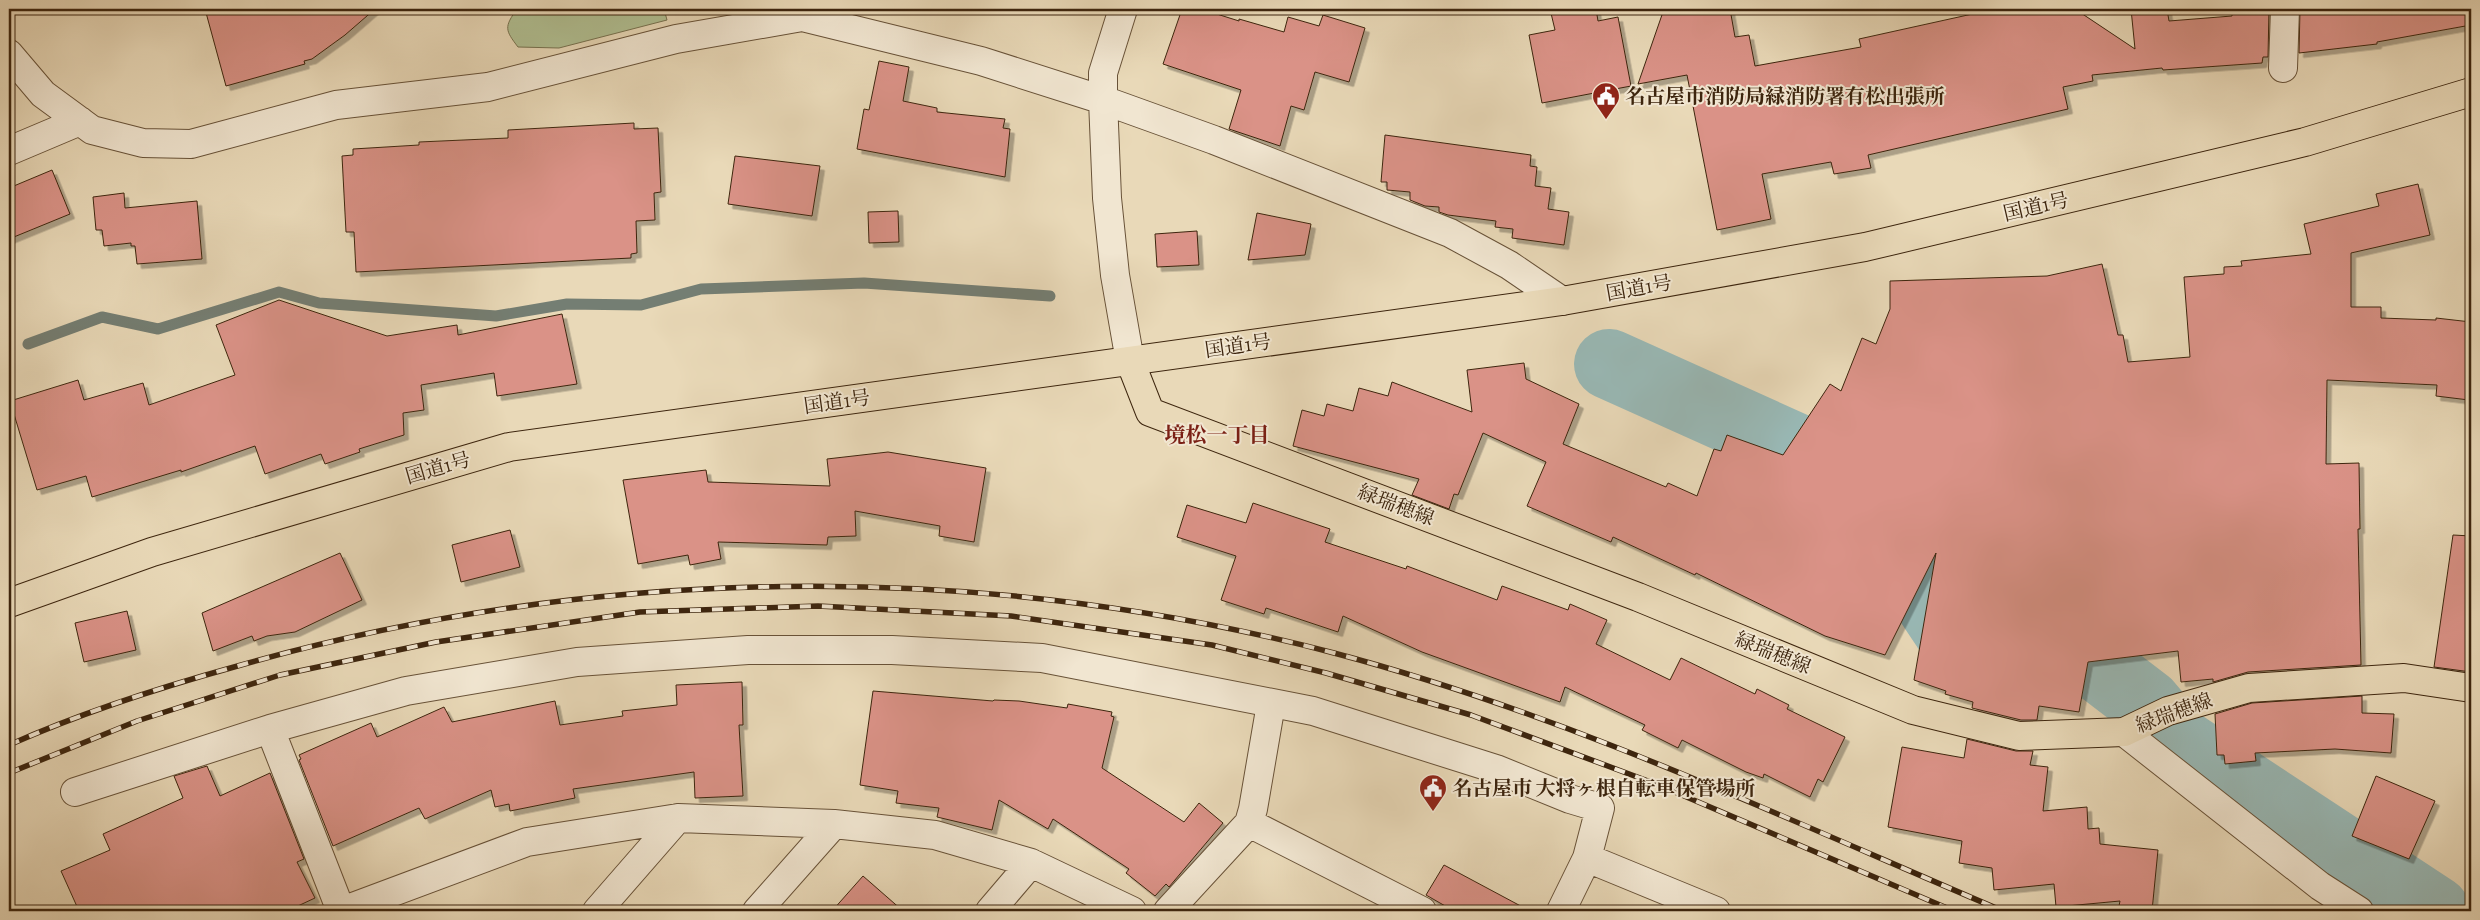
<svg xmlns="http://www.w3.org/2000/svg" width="2480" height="920" font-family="Alegreya,'Noto Serif JP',serif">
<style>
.green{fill:#b1c093;stroke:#777250}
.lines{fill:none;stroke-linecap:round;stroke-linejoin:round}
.stream{stroke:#747e73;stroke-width:11}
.river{stroke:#99b9b6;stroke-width:70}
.building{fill:#da9287;stroke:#3d250e;filter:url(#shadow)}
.minor-casing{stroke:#685238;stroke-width:30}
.major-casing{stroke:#3d250e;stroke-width:30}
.highway-casing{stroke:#3d250e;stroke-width:30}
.minor{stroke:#f1e6d1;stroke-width:28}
.major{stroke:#e9d9b8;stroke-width:28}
.highway{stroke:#e9d9b8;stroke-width:28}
.rail-casing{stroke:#3d250e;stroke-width:5.5}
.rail{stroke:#f1e6d1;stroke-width:4;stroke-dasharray:11;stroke-linecap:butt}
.labels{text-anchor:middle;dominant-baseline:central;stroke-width:4;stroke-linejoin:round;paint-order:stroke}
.poi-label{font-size:20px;font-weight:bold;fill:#3d250e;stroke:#f1e6d1;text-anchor:start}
.street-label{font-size:20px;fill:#3d250e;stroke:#f1e6d1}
.neighbourhood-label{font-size:21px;font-weight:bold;fill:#7a1f14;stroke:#f1e6d1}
</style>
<defs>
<filter id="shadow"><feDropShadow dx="4.5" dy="4.5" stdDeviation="0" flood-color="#0004"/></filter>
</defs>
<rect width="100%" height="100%" fill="#e9d9b8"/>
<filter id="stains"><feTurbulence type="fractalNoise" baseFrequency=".004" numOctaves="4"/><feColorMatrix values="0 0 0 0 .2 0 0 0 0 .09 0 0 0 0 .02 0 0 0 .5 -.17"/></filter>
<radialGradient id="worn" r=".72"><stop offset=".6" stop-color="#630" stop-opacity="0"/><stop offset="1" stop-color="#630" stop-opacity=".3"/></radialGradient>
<path class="green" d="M517,9H664L667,20L559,48L518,47C505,30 504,27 517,9Z"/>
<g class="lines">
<path class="stream" d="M28,344L102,317L158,329L279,292L319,303L496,316L567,304L641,305L701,289L864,283L1050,296"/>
<path class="river" d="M1609,364L1840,468L1950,633L2083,655L2147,704L2180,743L2435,911"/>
</g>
<path class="building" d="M205,9H375L345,35L312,59L304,61L305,64L226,86Z
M1182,9H1201L1239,21V19L1284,32L1288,17L1319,26L1323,15L1365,28L1349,82L1315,72L1304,110L1291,106L1280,146L1229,129L1241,90L1163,64Z
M1550,9H1596L1598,21L1618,17L1631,86L1542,103L1529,35L1555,30Z
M1664,9H1730L1735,37L1749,35L1755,66L1861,47L1859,39L1995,9H2075L2135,49L2131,9H2167L2169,21L2232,16V9H2269L2268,57H2263L2262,63L2163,70L2162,68L2092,75L2093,81L2063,87L2068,109L1868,155L1871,168L1834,174L1831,162L1762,174L1771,219L1717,230L1687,75L1638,84Z
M2300,9H2471V25L2377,42V44L2299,53Z
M879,61L909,67L903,101L937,108V112L1005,119L1003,128L1010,129L1005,177L857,149L864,109L869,110Z
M634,123V129L658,128L661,192L654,193L655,220L636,221L637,253L631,254V258L356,272L354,232H346L342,156L353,155V149L419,145V142L508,138V130Z
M1385,135L1531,155L1530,166L1537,167L1535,186L1551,188L1548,209L1569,212L1564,245L1512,238L1513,229L1495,227L1496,221L1448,215L1439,212V207L1425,206L1410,200V192L1387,190V182H1381Z
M735,156L820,166L812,216L728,204Z
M52,170L70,214L9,239V188Z
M2418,184L2430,235L2351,253V307H2381V318L2436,320V318L2471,322L2469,400L2436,396L2437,385L2327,380L2326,464L2359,463L2360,529H2358L2361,665L2248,672L2213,682V679L2181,682L2178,651L2088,662L2079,712L2039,706L2037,720H2021L1972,708L1973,702L1945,694L1946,691L1914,680L1936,553L1885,655L1825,636L1696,573L1695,575L1613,537L1611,542L1527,506L1546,462L1483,433L1458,495L1454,494L1449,509L1412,495L1419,479L1293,446L1302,410L1324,416L1327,404L1353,411L1359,388L1388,396L1392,382L1472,412L1467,370L1524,363L1526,379L1579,404L1563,444L1666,487L1668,483L1697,496L1714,449L1721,451L1727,435L1783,455L1830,384L1841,391L1862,338L1876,344L1890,309V281L2047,276L2102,264L2118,335H2123L2128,362L2190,357L2184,277L2224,274V267L2242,266L2241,261L2311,254L2304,224L2379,206L2376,194Z
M124,193L125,208L197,201L202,259L137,264L135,246H131V243L104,246L102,230H96L93,197Z
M898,211L899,242L869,243L868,212Z
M1257,213L1311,224L1305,255L1248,260Z
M1197,231L1199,265L1157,267L1155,234Z
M279,300L387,336L457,325L458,335L562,314L577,384L497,396L494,373L421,385L424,410L403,413L404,435L359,449L360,452L325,464L321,454L265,474L255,446L181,472V470L92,497L86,476L37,490L10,401L78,380L84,400L143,383L149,405L235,375L216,325Z
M888,452L986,468L974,542L939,536L940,526L855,511L856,536L828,537L827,545L718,542L721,559L690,565L688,555L638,564L623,480L706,470L708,482L830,486L827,459Z
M1253,503L1330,529L1325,542L1406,569L1407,566L1497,600L1502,586L1568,610L1570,604L1607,620L1596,644L1670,680L1681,658L1755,694L1757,689L1789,705L1787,709L1845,737L1823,782L1818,779L1810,797L1764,774L1763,778L1746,772L1682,740L1678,748L1642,730L1645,725L1565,687L1560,702L1422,652L1343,616L1338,632L1266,608L1264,614L1221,600L1236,556L1177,537L1187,505L1246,523Z
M510,530L520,567L461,582L452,545Z
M2453,535L2471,536V672L2434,667Z
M340,553L362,600L295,632L267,636L254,641L252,636L213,651L202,613Z
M127,611L136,650L84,662L75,623Z
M742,682L743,725H739L743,796L695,798L694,772L573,789L575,798L510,811L509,804L495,807L491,790L425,819L419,808L333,846L299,760L301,759L299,755L371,723L377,737L444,707L452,722L555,701L560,725L623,716L622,711L677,705L676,685Z
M873,691L993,701L994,700L1019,701L1067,708L1068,704L1112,712L1111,716L1114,717L1102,768L1184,822L1199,803L1223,823L1169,887L1166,884L1155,896L1126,873L1129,869L1053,819L1048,829L999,800L992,830L937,817L939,808L896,803L898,791L860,785Z
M2362,696V713L2394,714L2391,753L2335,749L2255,753L2256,761L2225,764L2224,755H2217L2215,714L2252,703Z
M1967,739L2016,751H2033L2030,765L2048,767L2043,811L2087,807L2088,829L2099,828L2100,844L2158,850L2152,911H2118L2120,901L2056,907L2054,884L1994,890L1992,868L1959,863L1962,841L1888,827L1902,747L1964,758Z
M207,766L220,796L270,773L304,859L297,862L315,898L287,911H79L61,871L110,850L103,834L183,798L174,776Z
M2376,776L2435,801L2409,859L2352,836Z
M1444,865L1530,911H1454L1426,895Z
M863,876L903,911H832Z"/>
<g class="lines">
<g class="minor-casing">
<path id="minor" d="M1123,9L1103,73V100L1107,198L1115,275L1130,361
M9,54L43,94L92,130L143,143L191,144L336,105L488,87L676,39L802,17L981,61L1103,100L1214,140L1450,233L1509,265L1562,301
M2283,68L2285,9
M9,151L80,121
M270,729L341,911
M2124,732L2320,886L2359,911
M75,792L270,729L406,691L577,662L748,650H892L1042,658L1313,711L1496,769L1570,799L1600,808L1587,858L1561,911
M1249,823L1422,911
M1587,858L1716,911
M342,911L527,842L678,818L834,824L935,835L1031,863L1132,911
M597,911L678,818
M757,911L834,824
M990,911L1031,863
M1168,911L1249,823L1253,809L1271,704"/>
</g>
<g class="major-casing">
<path id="major" d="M1130,361L1150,412L1638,597L1913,710L2019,736L2124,732L2168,711L2249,688L2404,678L2471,688"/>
</g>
<g class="highway-casing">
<path id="highway" d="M9,603L152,552L509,447L1562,301L1865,247L2305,142L2471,92"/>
</g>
<use href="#minor" class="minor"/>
<use href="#major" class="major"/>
<use href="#highway" class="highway"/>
<g class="rail-casing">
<path id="rail" d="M9,745C81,713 158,688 234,667C590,565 976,559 1334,653C1565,714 1784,818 2003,911
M9,773L137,721L280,675L436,642L640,612L818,606L1011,616L1212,645L1326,673L1471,715L1656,784L1954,911"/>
</g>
<use href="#rail" class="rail"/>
</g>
<defs>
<g id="civic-pin" transform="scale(1.4375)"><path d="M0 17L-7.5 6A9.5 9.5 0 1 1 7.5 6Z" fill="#8f2418" stroke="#f1e6d1"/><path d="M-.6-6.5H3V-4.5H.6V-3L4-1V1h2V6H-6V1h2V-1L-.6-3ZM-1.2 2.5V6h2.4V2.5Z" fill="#fff"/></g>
</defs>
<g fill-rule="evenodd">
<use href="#civic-pin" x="1606" y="96"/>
<use href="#civic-pin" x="1433" y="788"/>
</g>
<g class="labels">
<g class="poi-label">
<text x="1625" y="96">名古屋市消防局緑消防署有松出張所</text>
<text x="1452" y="788">名古屋市 大将ヶ根自転車保管場所</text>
</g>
<g class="street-label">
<text transform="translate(2036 207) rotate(-13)">国道1号</text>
<text transform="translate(1639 288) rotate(-10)">国道1号</text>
<text transform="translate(1238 346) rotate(-8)">国道1号</text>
<text transform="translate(837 402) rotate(-8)">国道1号</text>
<text transform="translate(438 468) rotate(-16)">国道1号</text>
<text transform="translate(1396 505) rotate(21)">緑瑞穂線</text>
<text transform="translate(1773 653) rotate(22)">緑瑞穂線</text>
<text transform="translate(2174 713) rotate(-20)">緑瑞穂線</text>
</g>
<g class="neighbourhood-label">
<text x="1217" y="435">境松一丁目</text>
</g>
</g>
<rect width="2480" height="920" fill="none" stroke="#e9d9b8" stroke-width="30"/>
<rect x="10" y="10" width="2460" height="900" fill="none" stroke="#3d250e" stroke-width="2.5"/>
<rect x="15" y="15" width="2450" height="890" fill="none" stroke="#3d250e"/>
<rect width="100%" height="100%" filter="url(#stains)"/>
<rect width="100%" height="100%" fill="url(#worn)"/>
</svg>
